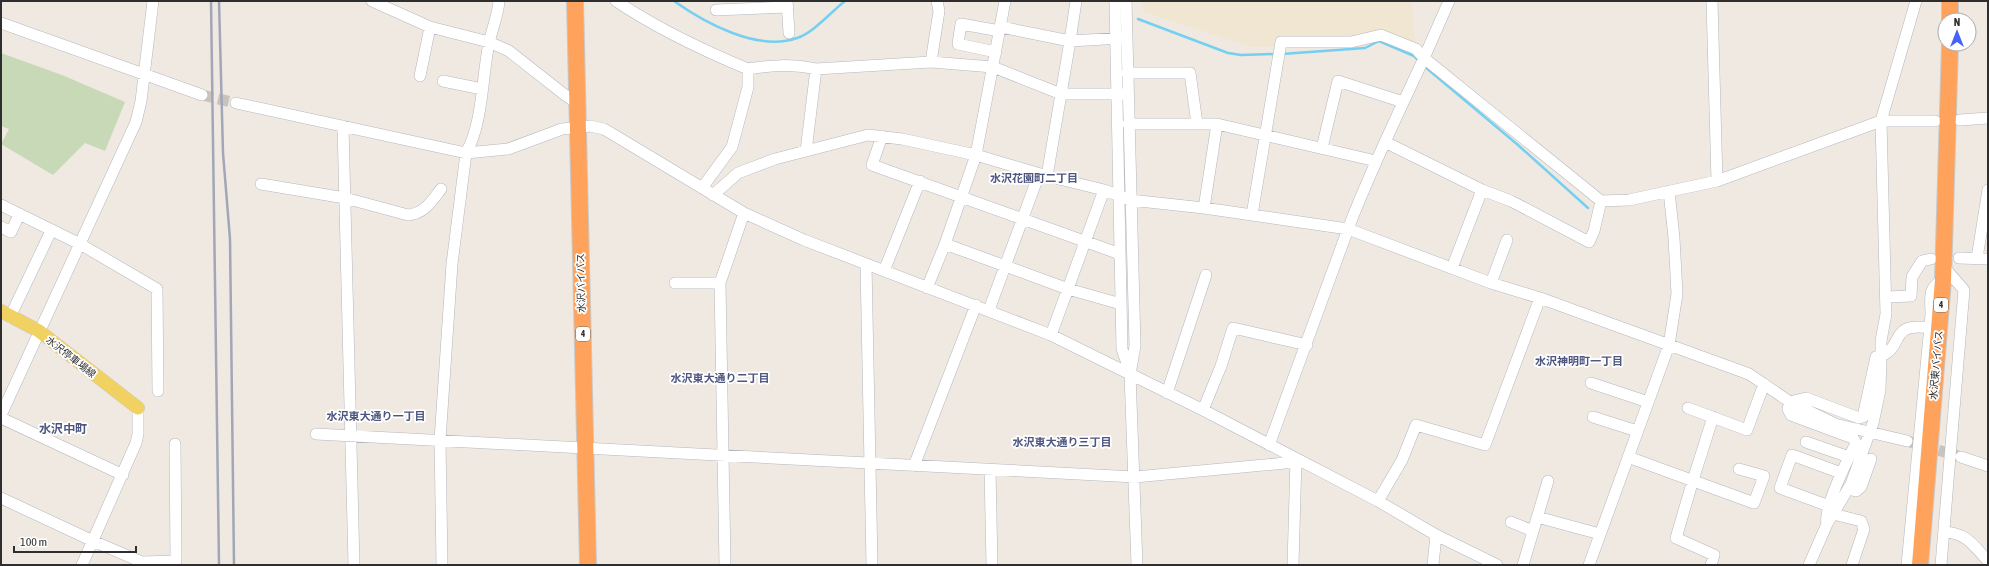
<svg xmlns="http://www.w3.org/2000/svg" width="1989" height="566" font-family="'Asap Condensed','Noto Sans JP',sans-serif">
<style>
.education{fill:#f0e6d1}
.cemetery{fill:#c8d9b8}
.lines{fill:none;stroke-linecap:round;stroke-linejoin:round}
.stream{stroke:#75cff0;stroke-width:2.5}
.minor-tunnel{stroke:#c8c4bd;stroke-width:11;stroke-dasharray:11 5.5;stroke-linecap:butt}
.minor-casing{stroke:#b4b7c1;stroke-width:12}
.major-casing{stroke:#c9c9c9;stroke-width:14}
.highway-casing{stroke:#c9c9c9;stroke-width:18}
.minor{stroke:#fff;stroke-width:11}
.major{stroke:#f2d163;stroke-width:13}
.highway{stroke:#ffa35c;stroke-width:16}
.rail{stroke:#a3a6b8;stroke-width:2.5}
.labels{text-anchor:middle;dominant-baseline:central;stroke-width:3.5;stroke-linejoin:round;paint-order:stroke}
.shield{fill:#fff;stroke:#6d6d6d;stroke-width:1}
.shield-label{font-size:9px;font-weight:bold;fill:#2e2e2e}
.street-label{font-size:10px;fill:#2e2e2e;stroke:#fff}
.neighbourhood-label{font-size:11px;font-weight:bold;fill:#4d5680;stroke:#fff}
.quarter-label{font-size:12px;font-weight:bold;fill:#4d5680;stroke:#fff}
</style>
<rect width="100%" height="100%" fill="#efe9e1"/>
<path class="education" d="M1143,1H1412L1415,43L1252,47L1144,12Z"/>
<path class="cemetery" d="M1,53L62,75L125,102L105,151L85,143L53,175L1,144L9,129L1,126Z"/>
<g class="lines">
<path class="stream" d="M674,1C705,23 758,52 797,38C813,33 831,12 845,1
M1138,19L1228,53L1241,55L1275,54
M1282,54L1365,48L1379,41L1414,56L1419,61
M1424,66L1518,145L1588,208"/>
<path class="minor-tunnel" d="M202,95L236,103
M1907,441L1958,456"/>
<g class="minor-casing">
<path id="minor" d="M372,1L430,27L489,42L509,51L565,95L577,103
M616,1C658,29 702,50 748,69V87L732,147L702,188
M787,1L789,33
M1076,1L1070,41L1122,38
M1115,1L1122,349L1130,372
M1126,1L1135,346L1130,374L1137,565
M1712,1L1717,181
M716,10L788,7
M1,23L202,95
M996,52L958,44L961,24L1000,31
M931,62L939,11L937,1
M748,69C773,65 790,64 816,69L806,151
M816,69L931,62L993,67L1061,94L1070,41L1001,27
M1127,73H1190L1197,124
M420,76L430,27
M443,81L482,89
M236,103L466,153L508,149L562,129L590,126L604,129L744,213L804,240L1051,335L1203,410L1378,501L1436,535L1497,565
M1960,120L1988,118
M1128,124H1217L1376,161
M343,126L354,565
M882,136L872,165L1120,254
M1385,142L1482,190L1511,201L1589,242L1594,231L1601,201
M1322,148L1338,81L1403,102
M1047,176L1061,94H1124
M261,184L345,198L408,215C425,213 431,202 441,189
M713,195L738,173L775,159L868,135L902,139L976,155L1047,176L1104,190L1130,200L1204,208L1348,229L1491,283L1540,298L1749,374L1790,402L1835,424L1907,441
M1,205L80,244L157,289L158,391
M1204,208L1217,124
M1252,215L1281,42H1351L1381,35L1416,49L1424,58L1449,1
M1,227L11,232L19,215
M945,244L1068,289L1121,304
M1959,258L1988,259
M1977,258L1988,190
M866,264L872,565
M1452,268L1482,190
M884,271L920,181
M675,283H720
M1491,283L1507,240
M927,288L945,244L976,155L1005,1
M1887,297L1911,296L1912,277L1922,261L1931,259
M989,310L1039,174
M10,317L51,231
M1051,335L1104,190
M1591,383L1648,402
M1167,393L1206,275
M1688,408L1747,430L1764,384
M1203,410L1221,366L1233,328L1307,345
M1,415L136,122L141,101L153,1
M1593,417L1637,431
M1,418L123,475
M316,434L1135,477L1285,463L1296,459L1293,565
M1806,442L1849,457
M1269,445C1296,373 1321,301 1348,229C1370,171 1398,114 1424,58L1601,201L1629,200L1717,181L1881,121H1935
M1628,457L1754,503L1764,476L1739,469
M1961,457L1988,466
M914,466L976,305
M990,470L992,565
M1848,489L1856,491L1861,487L1871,459
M1,498L93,541L142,562L176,561L175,444
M1378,501L1402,460L1416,425L1485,445L1540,298
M1829,506L1780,488L1792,455L1841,473
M1833,514L1861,521L1864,529L1852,565
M1537,517L1600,534
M1511,522L1533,531
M1827,524C1823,508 1848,459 1856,443L1853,438L1791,415L1788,409L1790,402L1806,398L1859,418L1863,417L1876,357L1881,356V341L1886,314L1881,121L1916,1
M1944,532C1967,533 1973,545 1988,561
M82,565L136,443L138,434V408
M442,565L440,440L452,264L466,153C483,124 482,76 489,43C492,29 498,15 499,1
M725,565L720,283L744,213
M1433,565L1436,535
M1523,565L1548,481
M1589,565L1669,345L1677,294L1674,238L1669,191
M1711,565L1714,555L1676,538L1693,480L1713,417
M1809,565L1827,524L1851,484L1873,423L1880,390L1881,356C1905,346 1888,322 1930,328
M1907,565L1931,315C1931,298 1927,288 1943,280
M1941,565L1964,290L1944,267"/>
</g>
<g class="major-casing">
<path id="major" d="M1,311L39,331L138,408"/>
</g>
<g class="highway-casing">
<path id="highway" d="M575,1L588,565
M1950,20V1
M1920,565L1943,280L1950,44"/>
</g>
<use href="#minor" class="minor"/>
<use href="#major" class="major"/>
<use href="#highway" class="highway"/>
<path class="rail" d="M211,1L219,565
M219,1L223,153L230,239L234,565"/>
</g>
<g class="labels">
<g class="shield">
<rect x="1934" y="298" width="14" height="14" rx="3"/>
<rect x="576" y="327" width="14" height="14" rx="3"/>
</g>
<g class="shield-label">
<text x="1941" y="305">4</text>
<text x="583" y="334">4</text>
</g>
<g class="street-label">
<text transform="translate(581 283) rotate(-91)">水沢バイパス</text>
<text transform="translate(71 357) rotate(38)">水沢停車場線</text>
<text transform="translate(1936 365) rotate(-85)">水沢東バイパス</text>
</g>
<g class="neighbourhood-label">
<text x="1034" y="178">水沢花園町二丁目</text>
<text x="1579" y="361">水沢神明町一丁目</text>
<text x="720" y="378">水沢東大通り二丁目</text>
<text x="376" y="416">水沢東大通り一丁目</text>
<text x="1062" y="442">水沢東大通り三丁目</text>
</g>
<g class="quarter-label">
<text x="63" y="429">水沢中町</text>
</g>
</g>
<rect width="1989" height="566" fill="none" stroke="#2e2e2e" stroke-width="4"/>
<g transform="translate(1957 32)"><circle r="19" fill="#ffffff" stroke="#ababab"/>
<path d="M0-3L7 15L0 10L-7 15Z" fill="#4264fb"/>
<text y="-6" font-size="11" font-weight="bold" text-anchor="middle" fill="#2e2e2e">N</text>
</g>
<path d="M14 546v6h122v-6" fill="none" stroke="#2e2e2e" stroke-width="2"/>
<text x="20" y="546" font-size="12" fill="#2e2e2e" stroke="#ffffff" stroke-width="3" paint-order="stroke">100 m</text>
</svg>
